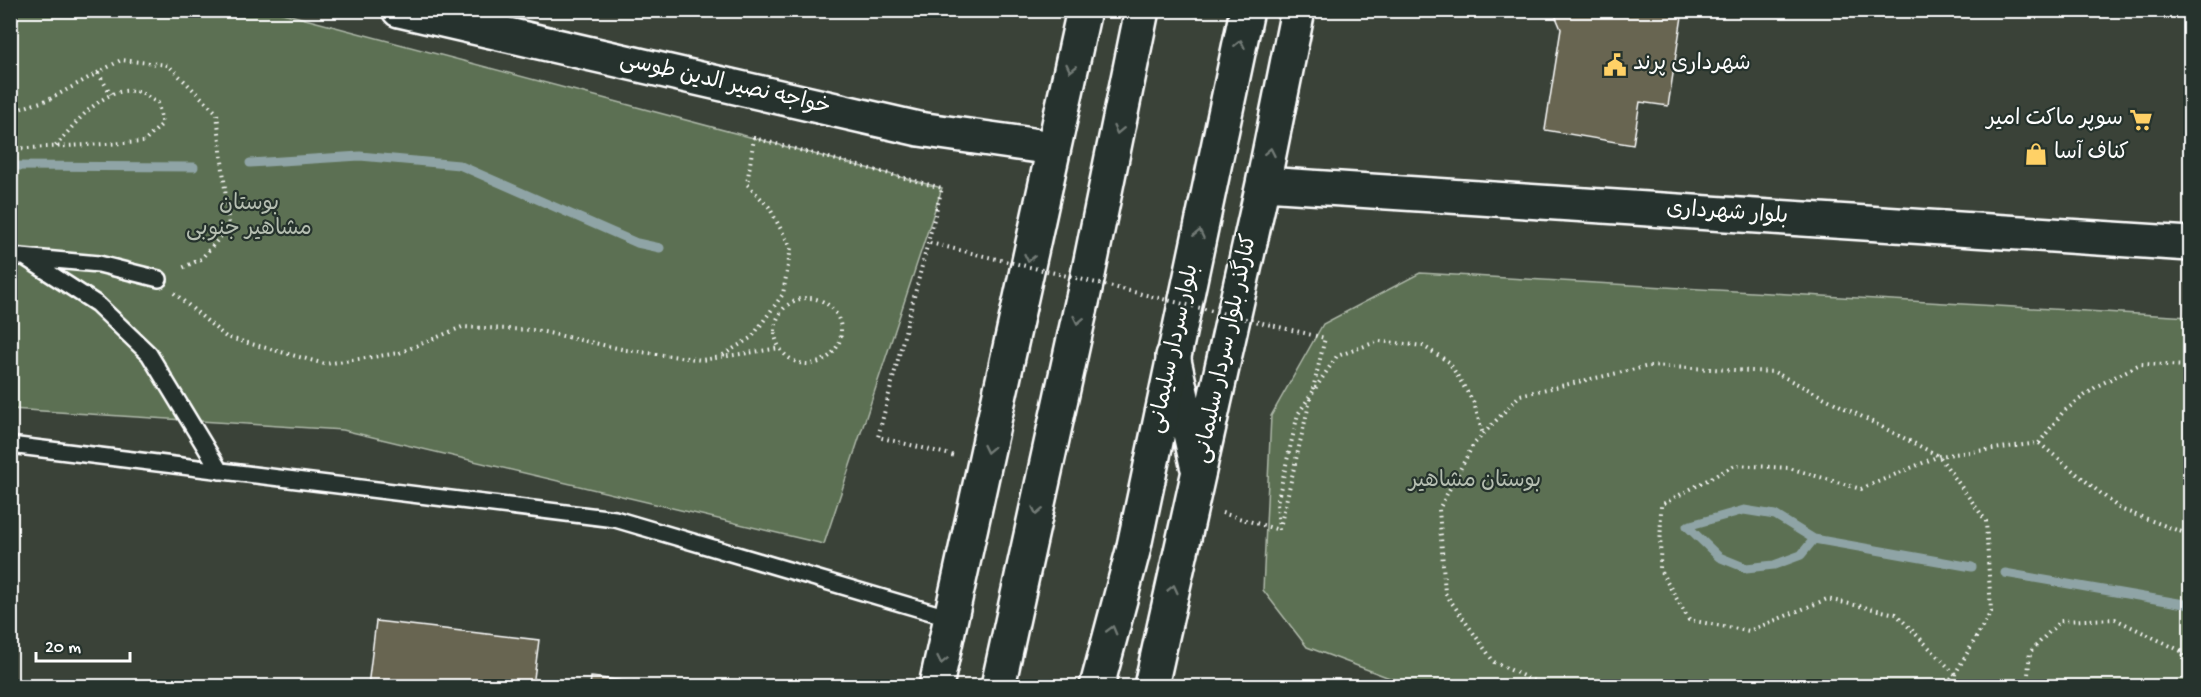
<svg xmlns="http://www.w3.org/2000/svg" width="2201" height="697" font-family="'Gochi Hand','Playpen Sans Arabic',sans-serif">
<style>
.green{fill:#5c7053;stroke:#aeb8a9;stroke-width:1.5}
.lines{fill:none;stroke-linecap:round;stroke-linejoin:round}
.stream{stroke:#8fa4a6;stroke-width:9}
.building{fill:#676551;stroke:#fff;stroke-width:1.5}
.service-casing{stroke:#fff;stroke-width:20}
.tertiary-casing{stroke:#fff;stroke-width:38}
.secondary-casing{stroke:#fff;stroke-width:38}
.path{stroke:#fff;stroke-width:4;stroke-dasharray:1.5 4.5;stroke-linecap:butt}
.service{stroke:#26332d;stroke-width:15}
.tertiary{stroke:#26332d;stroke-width:33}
.secondary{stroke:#26332d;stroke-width:33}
.path-bridge{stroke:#fff;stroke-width:4;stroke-dasharray:1.5 4.5;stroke-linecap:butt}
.oneway{stroke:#727a76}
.labels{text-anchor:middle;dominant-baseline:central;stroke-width:4.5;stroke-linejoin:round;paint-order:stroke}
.poi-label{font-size:22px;fill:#fff;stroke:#26332d;text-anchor:start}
.street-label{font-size:22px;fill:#fff;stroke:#26332d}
.park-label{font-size:22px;fill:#b6bfb2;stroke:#26332d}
</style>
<rect width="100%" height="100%" fill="#3a4238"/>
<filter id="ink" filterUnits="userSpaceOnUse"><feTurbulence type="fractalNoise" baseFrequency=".0167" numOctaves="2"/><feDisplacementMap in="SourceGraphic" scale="12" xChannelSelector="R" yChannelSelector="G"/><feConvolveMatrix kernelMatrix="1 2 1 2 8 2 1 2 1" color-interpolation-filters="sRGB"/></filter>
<g filter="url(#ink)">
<path class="green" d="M10,11H275L942,188L824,544L343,430L11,409Z
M1420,273L2190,317V686H1411L1307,647L1263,590L1271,416L1323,324Z"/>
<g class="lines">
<path class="stream" d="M250,163L360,156L459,165L637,243L660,248
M10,166L194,167
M1687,526L1744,510L1775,515L1814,539L1972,567
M1687,526L1719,557L1746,568L1774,565L1801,555L1814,539
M2005,573L2190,605"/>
</g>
<path class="building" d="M1553,10H1683L1668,106L1640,102L1633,145L1545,130L1561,29Z
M376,621L539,640L533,686H368Z
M591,677L666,686H590Z"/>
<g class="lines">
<g class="service-casing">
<path id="service" d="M10,256L99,264L159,279
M26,258L97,304L149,354L220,471
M10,445L615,519L951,618"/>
</g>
<g class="tertiary-casing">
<path id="tertiary" d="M399,10L919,129L1053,148
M1263,184L2190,244
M1173,356L1197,465
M936,686L1084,10
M1151,686L1263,184L1298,10"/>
</g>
<g class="secondary-casing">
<path id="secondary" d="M998,686L1088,275L1142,10
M1097,686L1133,551L1247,10"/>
</g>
<path class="path" d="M98,73L111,94
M10,112L50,99L121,60L168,65L217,113L229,227L201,259L180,269
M10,149L144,142L162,124L158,103C151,99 141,91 133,91C102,87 73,126 55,147
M174,293L226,337L325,364L399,353L462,327L535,330L626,350L702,360L780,348
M775 331a33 33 0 1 1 66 0a33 33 0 1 1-66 0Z
M723,355L752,337L783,294L791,248L769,207L747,184L754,138L942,188L878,437L955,456
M1313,389L1325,338
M2039,443L2063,412L2097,386L2140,364L2190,366
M1222,513L1279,530
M1281,523L1311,396
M1279,530L1277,503L1298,414L1337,356L1379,341L1423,346L1449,362L1474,403L1483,435
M2181,651L2190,653
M1955,674L1896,614L1827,599L1749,631L1689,620L1660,570L1661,505L1735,465L1789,468L1861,489L1939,456L2039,443L2120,509L2190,535
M1544,686L1494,662L1445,593L1439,509L1473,445L1520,395L1649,366L1774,372L1939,456L1986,521L1991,612L1955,674L1944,686
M2027,686L2030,652L2060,621L2115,619L2181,651L2190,668"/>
<use href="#service" class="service"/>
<use href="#tertiary" class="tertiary"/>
<use href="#secondary" class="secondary"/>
<path class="path-bridge" d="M930,243L1325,338"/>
</g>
<defs><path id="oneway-chevron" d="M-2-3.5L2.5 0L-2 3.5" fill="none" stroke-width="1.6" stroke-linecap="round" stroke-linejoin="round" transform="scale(1.5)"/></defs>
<g class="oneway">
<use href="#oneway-chevron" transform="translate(1240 44) rotate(-78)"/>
<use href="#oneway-chevron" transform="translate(1071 68) rotate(103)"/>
<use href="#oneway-chevron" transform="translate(1118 130) rotate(102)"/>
<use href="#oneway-chevron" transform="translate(1270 152) rotate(-79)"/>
<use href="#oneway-chevron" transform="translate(1199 234) rotate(-78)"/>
<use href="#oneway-chevron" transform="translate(1029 258) rotate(102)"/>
<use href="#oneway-chevron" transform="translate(1078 320) rotate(102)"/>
<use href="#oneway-chevron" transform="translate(988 449) rotate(102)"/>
<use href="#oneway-chevron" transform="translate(1037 511) rotate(102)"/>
<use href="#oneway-chevron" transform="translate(1173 589) rotate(-77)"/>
<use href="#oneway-chevron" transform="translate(1112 630) rotate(-75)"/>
<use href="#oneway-chevron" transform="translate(942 660) rotate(102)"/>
</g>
</g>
<defs>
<g id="civic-bare" transform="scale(1.8)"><path d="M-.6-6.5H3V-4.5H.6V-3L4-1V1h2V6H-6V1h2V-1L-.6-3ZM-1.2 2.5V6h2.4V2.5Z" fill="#ffd166" stroke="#26332d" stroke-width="2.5" paint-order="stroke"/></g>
<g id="supermarket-bare" transform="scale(1.8)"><path d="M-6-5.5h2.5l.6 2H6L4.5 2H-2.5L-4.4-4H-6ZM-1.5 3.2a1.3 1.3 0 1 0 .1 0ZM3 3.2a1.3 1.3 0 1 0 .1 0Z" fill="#ffd166" stroke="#26332d" stroke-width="2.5" paint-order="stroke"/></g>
<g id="shop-bare" transform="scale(1.8)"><path d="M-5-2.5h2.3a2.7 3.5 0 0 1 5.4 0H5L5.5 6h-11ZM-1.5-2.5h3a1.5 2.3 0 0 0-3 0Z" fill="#ffd166" stroke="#26332d" stroke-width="2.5" paint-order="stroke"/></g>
</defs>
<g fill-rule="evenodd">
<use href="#civic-bare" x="1615" y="65"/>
<use href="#supermarket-bare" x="2141" y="120"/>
<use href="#shop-bare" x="2036" y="154"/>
</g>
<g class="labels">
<g class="poi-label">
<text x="1633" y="65">شهرداری پرند</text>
<text x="2123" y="120" text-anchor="end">سوپر ماکت امیر</text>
<text x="2054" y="154">کناف آسا</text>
</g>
<g class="street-label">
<text transform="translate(725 85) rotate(13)">خواجه نصیر الدین طوسی</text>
<text transform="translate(1727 214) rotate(4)">بلوار شهرداری</text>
<text transform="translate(1175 349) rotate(-78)">بلوار سردار سلیمانی</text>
<text transform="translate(1227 349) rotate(-78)">کنارگذر بلوار سردار سلیمانی</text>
</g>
<g class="park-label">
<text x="249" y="205">بوستان<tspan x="249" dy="25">مشاهیر جنوبی</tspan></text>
<text x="1475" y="482">بوستان مشاهیر</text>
</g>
</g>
<rect width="2201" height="697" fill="none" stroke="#26332d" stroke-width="36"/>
<rect x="18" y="18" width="2165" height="661" fill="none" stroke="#fff" stroke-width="2" filter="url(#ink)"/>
<path d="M36 652v9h94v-9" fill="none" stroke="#ffffff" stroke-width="3"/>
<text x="45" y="652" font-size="18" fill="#ffffff" stroke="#26332d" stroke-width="4.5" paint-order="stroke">20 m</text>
</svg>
